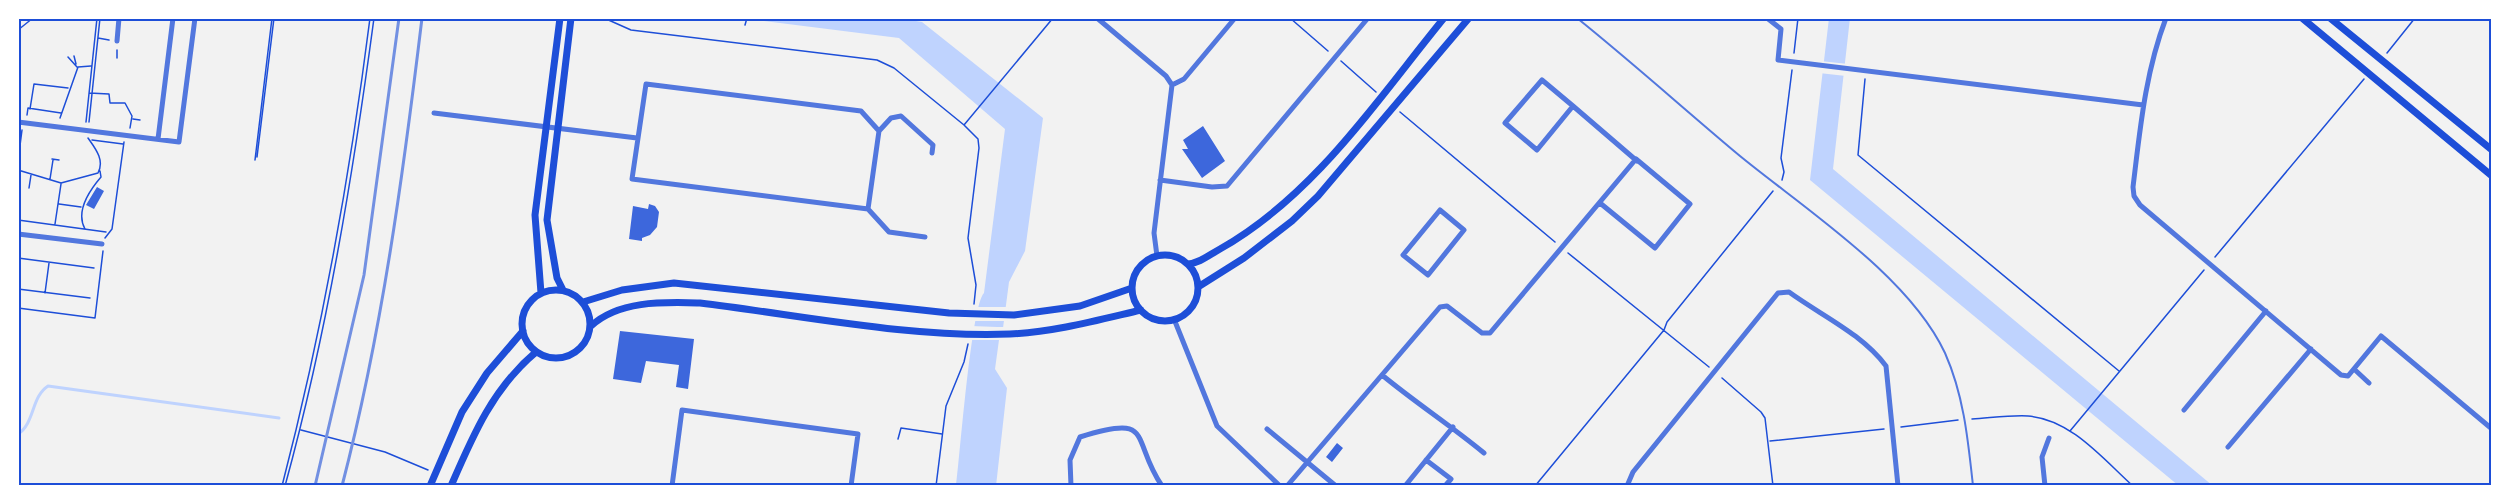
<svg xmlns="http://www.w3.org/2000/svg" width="2510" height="504" font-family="Helvetica,sans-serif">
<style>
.water{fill:#bfd3fe}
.pier{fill:#f2f2f2}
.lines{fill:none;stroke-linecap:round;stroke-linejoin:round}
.stream{stroke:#bfd3fe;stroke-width:3}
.building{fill:#3d67dc}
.path{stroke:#1d4ed8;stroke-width:1.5}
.service{stroke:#5277de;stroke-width:2}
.minor{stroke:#5277de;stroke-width:5}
.secondary{stroke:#1d4ed8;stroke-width:7}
.rail{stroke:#7290e2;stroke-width:3}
.neatline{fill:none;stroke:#1d4ed8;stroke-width:2}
</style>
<rect width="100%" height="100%" fill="#f2f2f2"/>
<path class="water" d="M741,18H898L922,22L1043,118L1025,251L1009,282L1003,328L999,340L995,369L1007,388L996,486H956C960,457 971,306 984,293L1005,129L899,38Z
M1829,18H1850L1833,169L2213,486H2179L1810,180Z"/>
<path class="pier" d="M1820,61L1848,64L1846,76L1819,73Z
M973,307H1009L1007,321H971Z
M971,326L997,327H1006L1002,340H968Z"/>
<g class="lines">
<path class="stream" d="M18,434C35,423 31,397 48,386L279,418"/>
</g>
<path class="building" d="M1203,126L1225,161L1202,178L1182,149H1188L1183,140Z
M97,187L104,191L94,209L86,205Z
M649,204L655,206L659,212L657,227L650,235L642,238V241L629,239L633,206L648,209Z
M620,331L694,339L688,389L676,387L679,365L646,361L641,383L613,379Z
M1337,443L1343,448L1332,462L1326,457Z"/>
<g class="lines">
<path class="path" d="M604,18L631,30L877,60L894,68L964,125
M1290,18L1328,51
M471,20L472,18
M745,25L747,18
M18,30L33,18
M98,38L109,40
M1794,53L1798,18
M2387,53L2415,18
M74,56L76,64
M68,57L77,67
M117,58V50
M1341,61L1376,92
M1865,79L1858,155L2119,371
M89,93L109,94L110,103H125L132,116L130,128
M30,109L34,84L68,88
M1400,112L1555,242
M27,115L28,108L61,113
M60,118L78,67L91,66
M133,119L140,120
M86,122L97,18
M89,122L100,18
M92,140L123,144
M257,157L274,18
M52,159L59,160
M255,160L272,18
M18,161L22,130
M18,170L61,183L98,173C105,160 95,148 88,138
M50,179L53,160
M1782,180L1784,172L1781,158L1792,70
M29,188L31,175
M59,204L81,207
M18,220L106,232
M55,224L61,184
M85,229C75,211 89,191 101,177L100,171
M105,238L112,229L124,142
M1568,253L1709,367
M2215,257L2364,79
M18,258L94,268
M18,289L90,298
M45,293L49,263
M974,304L976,285L968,238L979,148L978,139L964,125L1053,18
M18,308L95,318L103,251
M1722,378L1761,412L1765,418L1773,486
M1972,419C1990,418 2010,415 2028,416C2071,419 2103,459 2133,486
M1901,427L1958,420
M301,430L385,452L428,470
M2070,431L2204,270
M898,439L901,428L942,434
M1770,441L1884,429
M282,486C322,332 350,176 370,18
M285,486C327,333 353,175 374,18
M936,486L946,406L964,362L968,344
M1535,486L1664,330L1667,322L1773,191"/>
<path class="service" d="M1577,18C1633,63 1685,110 1740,156C1806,210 1909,276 1945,353C1964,396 1968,440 1973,486"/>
<path class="minor" d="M1097,18L1166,76L1172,85
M1767,18L1781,29L1778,60L2143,105
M2166,18C2145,73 2140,130 2133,187L2134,196L2140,205L2341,375L2348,376L2381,336L2492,429
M117,41L119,18
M1542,80L1573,106L1537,150L1505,123Z
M1573,106L1637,161
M434,113L637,138
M18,122L179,142L195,18
M158,139L173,18
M1160,180L1212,187L1227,186L1368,18
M868,209L632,179L646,84L861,111L879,131
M1440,210L1464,230L1428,275L1403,255Z
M18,234L102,244
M925,237L889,232L868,209L879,131L891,118L901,116L933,145L932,153
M1157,256L1154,233L1172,85L1184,79L1235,18
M1174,319L1217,426L1280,486
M2354,369L2369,383
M1382,375C1416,403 1450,425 1484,453
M2184,410L2266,311
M1267,429L1336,486
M2228,447L2311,349
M1426,460L1451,479L1445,486
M672,486L682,410L858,434L851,486
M1071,486L1070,460L1080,437C1156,413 1130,439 1162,486
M1287,486L1440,307L1447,306L1482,333H1490L1636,159L1690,204L1655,248L1600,203
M1405,486L1453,427
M1627,486L1633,472L1778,293L1789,292C1822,316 1861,333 1886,366L1898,486
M2045,486L2042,457L2049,438"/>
<path class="secondary" d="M2302,18L2492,176
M2330,18L2492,150
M1132 288a33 33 0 1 1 66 0a33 33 0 1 1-66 0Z
M1188,264C1200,263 1209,255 1220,249C1314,196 1377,100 1444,18
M1198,287L1244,258L1292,221L1318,196L1469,18
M522 324a34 34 0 1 1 68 0a34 34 0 1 1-68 0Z
M563,290L557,278L547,220L571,18
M541,293L535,215L560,18
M583,302L622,290L674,283L949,313L1014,315L1080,306L1132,288
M591,326C619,300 664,302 700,303C800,315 909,338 1010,334C1054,332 1098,320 1141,310
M430,486L462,412L487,373L523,331
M451,486C473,435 493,388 536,352"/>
<path class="rail" d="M315,486L364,275L399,18
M342,486C382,332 403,176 422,18"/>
</g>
<rect width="2510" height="504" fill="none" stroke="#ffffff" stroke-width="39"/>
<rect x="20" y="20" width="2470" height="464" class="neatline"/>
</svg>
